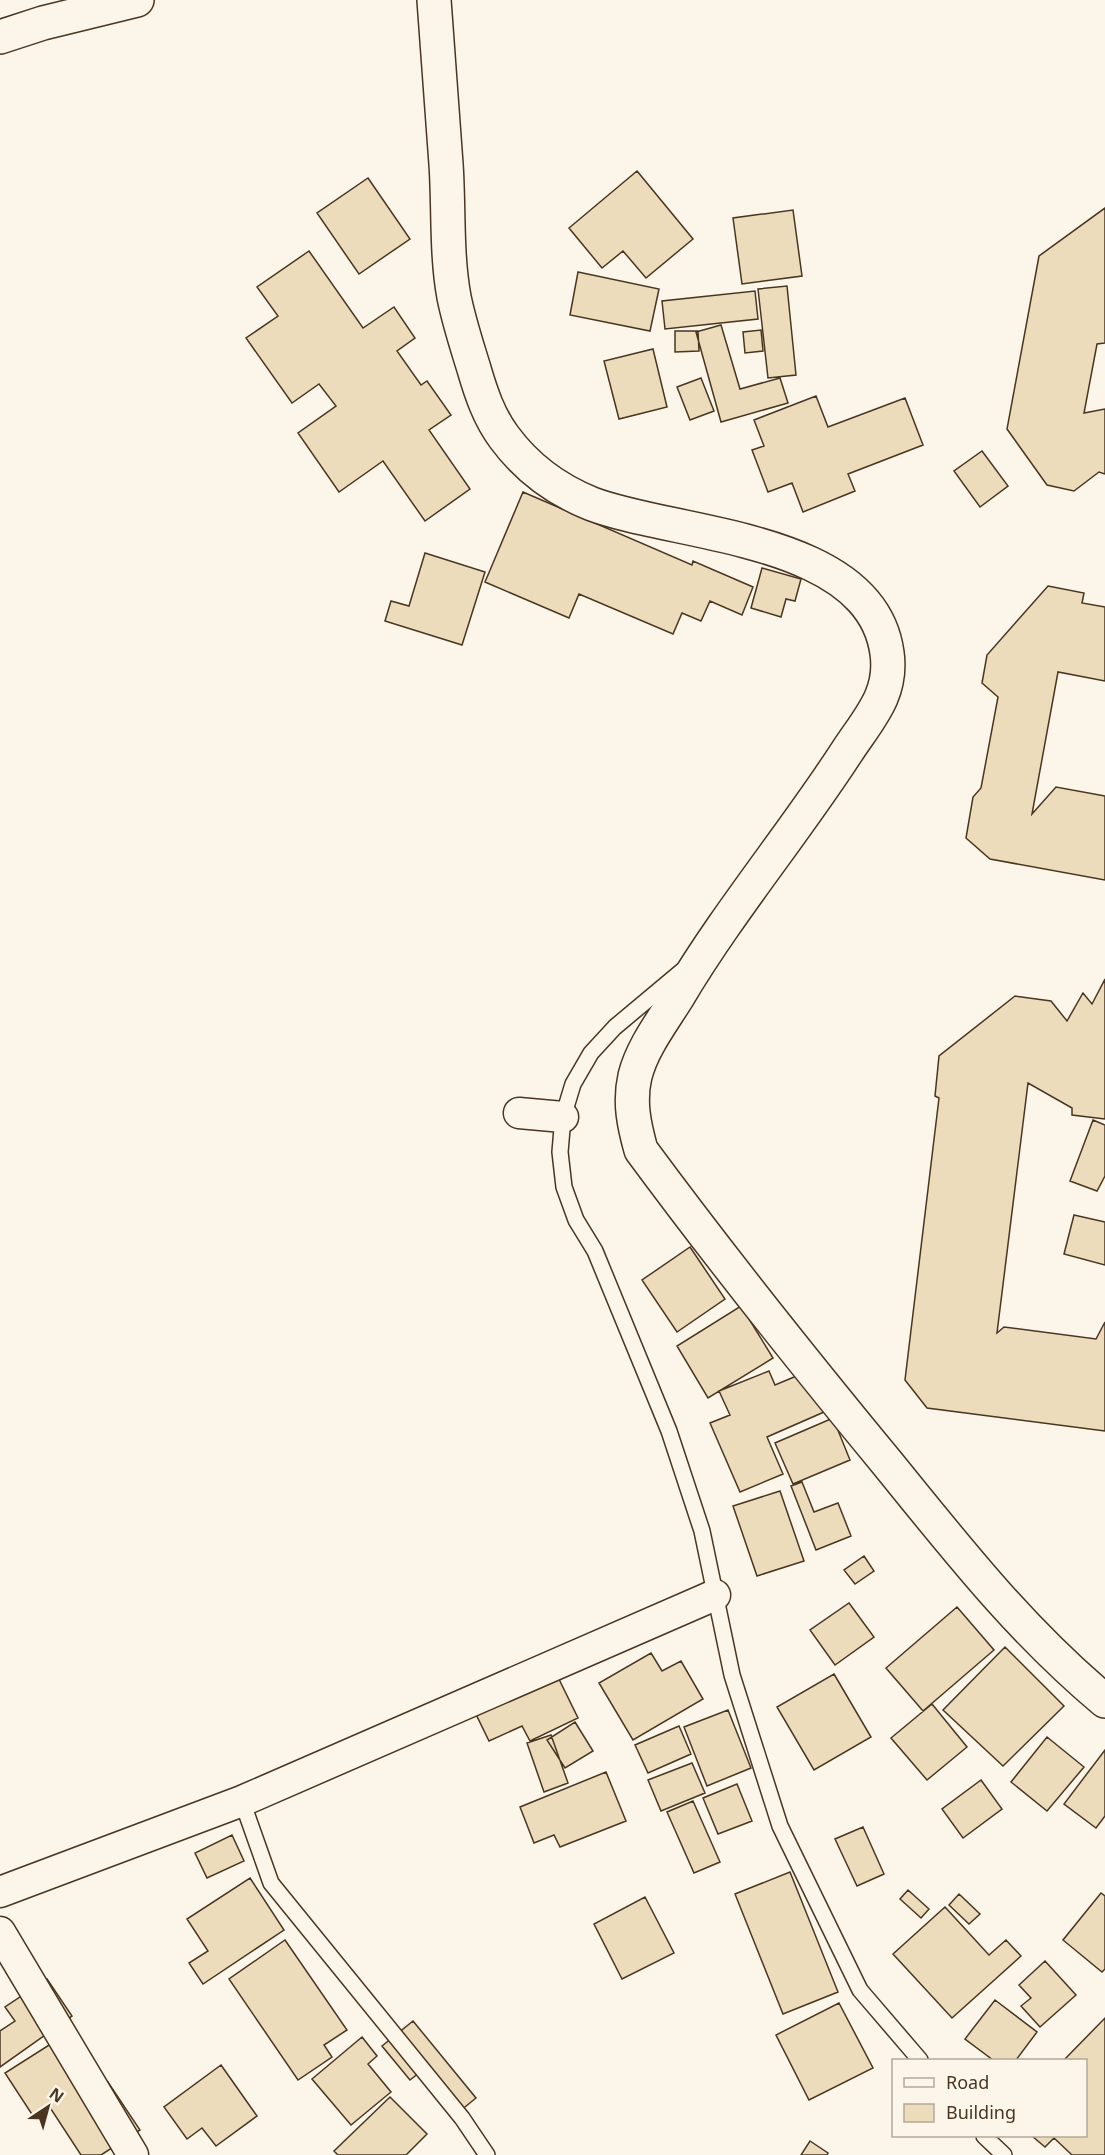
<svg xmlns="http://www.w3.org/2000/svg" width="1105" height="2155" font-family="'Noto Sans',sans-serif">
<style>
.building{fill:#ecdcbc;stroke:#4a3520;stroke-width:1.5}
.lines{fill:none;stroke-linecap:round;stroke-linejoin:round}
.service-casing{stroke:#4a3520;stroke-width:18}
.minor-casing{stroke:#4a3520;stroke-width:33}
.tertiary-casing{stroke:#4a3520;stroke-width:36}
.motorway-casing{stroke:#4a3520;stroke-width:36}
.service{stroke:#fbf6e9;stroke-width:15}
.minor{stroke:#fbf6e9;stroke-width:30}
.tertiary{stroke:#fbf6e9;stroke-width:33}
.motorway{stroke:#fbf6e9;stroke-width:33}
</style>
<rect width="100%" height="100%" fill="#fbf6e9"/>
<path class="building" d="M637,171L693,239L646,278L623,251L602,268L569,228Z
M368,178L410,239L359,274L317,213Z
M1105,208V343L1097,344L1084,413L1105,409V474L1099,472L1074,491L1047,485L1007,429L1039,256Z
M793,210L802,276L742,284L733,218Z
M309,251L363,328L394,307L415,338L397,351L421,385L427,381L451,415L429,430L470,489L425,521L383,461L339,492L298,433L336,406L319,384L292,403L246,338L278,316L257,287Z
M578,272L659,289L650,331L570,315Z
M787,286L796,375L768,378L758,289Z
M755,291L758,319L665,329L662,301Z
M721,325L740,389L780,378L788,403L721,422L696,332Z
M761,330L763,351L745,353L743,332Z
M675,331H698L699,351L675,352Z
M653,349L667,407L619,419L604,361Z
M701,378L714,411L690,420L677,387Z
M816,396L828,427L905,398L923,445L848,474L855,491L803,512L792,483L768,492L752,450L764,446L754,420Z
M982,451L1008,486L980,507L954,471Z
M523,492L692,565L693,561L753,587L742,615L710,601L701,621L682,613L673,634L579,594L569,618L485,582Z
M425,553L485,572L462,645L385,621L391,601L409,606Z
M762,568L801,579L795,601L786,599L781,617L751,608Z
M1048,586L1084,593L1082,603L1105,607V681L1058,672L1032,814L1056,787L1105,796V880L990,859L966,838L973,797L981,788L998,697L982,683L987,655Z
M1105,979V1119L1072,1115V1108L1028,1083L997,1333L1004,1327L1096,1339L1105,1322V1431L927,1408L905,1380L939,1098L935,1096L939,1056L1015,996L1051,1001L1067,1021L1083,993L1092,1004Z
M1093,1120L1105,1125V1176L1097,1191L1070,1181Z
M1074,1215L1105,1222V1265L1064,1254Z
M690,1247L725,1299L677,1332L642,1280Z
M741,1306L773,1358L708,1398L677,1346Z
M769,1371L775,1385L806,1372L824,1412L767,1437L783,1474L740,1492L710,1423L730,1415L719,1391Z
M833,1418L850,1460L793,1484L775,1443Z
M802,1482L814,1512L838,1503L851,1536L816,1550L791,1486Z
M780,1491L804,1561L757,1576L733,1506Z
M864,1556L874,1571L855,1584L844,1570Z
M849,1603L874,1637L835,1665L810,1630Z
M957,1607L994,1650L923,1711L886,1668Z
M1005,1647L1064,1706L1003,1766L943,1710Z
M651,1653L662,1671L681,1661L703,1699L633,1740L599,1683Z
M552,1665L578,1718L530,1741L522,1726L489,1741L471,1704Z
M834,1674L871,1737L814,1770L777,1707Z
M932,1704L967,1747L927,1780L891,1738Z
M728,1710L751,1768L707,1786L684,1727Z
M575,1722L593,1751L565,1768L547,1740Z
M679,1726L691,1754L648,1773L635,1745Z
M551,1735L568,1783L544,1792L527,1743Z
M1047,1737L1084,1767L1047,1811L1011,1782Z
M1105,1750V1816L1096,1828L1064,1804Z
M692,1763L705,1793L661,1811L648,1780Z
M606,1772L626,1821L560,1847L554,1835L534,1843L520,1807Z
M981,1780L1002,1809L963,1838L942,1809Z
M737,1784L752,1821L718,1834L703,1798Z
M693,1801L720,1862L694,1873L667,1812Z
M863,1827L884,1874L857,1886L835,1839Z
M232,1835L244,1861L207,1878L195,1853Z
M790,1872L838,1992L783,2014L735,1894Z
M250,1878L284,1930L203,1984L189,1963L208,1951L187,1919Z
M908,1890L929,1909L921,1918L900,1899Z
M1101,1893L1105,1896V1969L1102,1972L1063,1940Z
M959,1894L980,1914L969,1924L949,1905Z
M645,1897L674,1953L622,1979L594,1924Z
M945,1907L989,1955L1006,1940L1021,1956L952,2018L893,1954Z
M285,1940L347,2030L324,2045L332,2057L298,2080L229,1979Z
M1045,1961L1076,1995L1040,2027L1021,2006L1031,1998L1019,1985Z
M47,1979L72,2016L0,2067V2031L15,2021L5,2007Z
M995,2000L1037,2032L1016,2060H993L965,2039Z
M839,2003L873,2068L809,2100L776,2035Z
M1105,2018V2155H1072L1054,2138L1045,2147L1032,2136H1086V2060H1064Z
M413,2021L476,2098L454,2116L419,2073L410,2080L382,2046Z
M68,2033L102,2087L108,2082L140,2130L101,2155H81L51,2109L35,2119L5,2073Z
M362,2037L377,2056L368,2064L391,2092L351,2125L312,2079Z
M221,2065L257,2116L216,2146L202,2128L187,2139L164,2107Z
M390,2097L427,2134L406,2155H338L334,2151Z
M810,2141L828,2153L827,2155H801Z"/>
<g class="lines">
<g class="service-casing">
<path id="service" d="M682,971L615,1027L591,1053L573,1084L563,1117L560,1152L564,1187L576,1220L595,1251L669,1431L702,1531L732,1675L780,1826L860,1990L920,2060
M242,1801L271,1883L462,2118L487,2155
M984,2136L1004,2155"/>
</g>
<g class="minor-casing">
<path id="minor" d="M519,1113L563,1117
M0,1892L242,1801L715,1595
M0,1932L133,2155"/>
</g>
<g class="tertiary-casing">
<path id="tertiary" d="M434,0C438,54 442,109 446,164C449,207 446,254 454,297C459,322 467,346 474,369C481,393 489,417 504,437C526,467 557,490 592,504C677,536 871,536 887,653C893,695 868,719 846,753C792,836 728,912 677,998C662,1022 642,1048 635,1076C629,1102 634,1125 641,1150C720,1257 803,1361 888,1464C957,1549 1020,1630 1105,1701"/>
</g>
<g class="motorway-casing">
<path id="motorway" d="M0,37L43,23L137,0"/>
</g>
<use href="#service" class="service"/>
<use href="#minor" class="minor"/>
<use href="#tertiary" class="tertiary"/>
<use href="#motorway" class="motorway"/>
</g>
<rect x="892" y="2059" width="195" height="78" fill="#fbf6e9" stroke="#b4a999" stroke-width="1.5"/>
<rect x="904" y="2078" width="30" height="9" fill="#fbf6e9" stroke="#b4a999" stroke-width="1.5"/>
<text x="946" y="2089" font-size="18" fill="#4a3520">Road</text>
<rect x="904" y="2104" width="30" height="18" fill="#ecdcbc" stroke="#b4a999" stroke-width="1.5"/>
<text x="946" y="2119" font-size="18" fill="#4a3520">Building</text>
<g transform="translate(48 2107) rotate(36)" stroke="#fbf6e9" stroke-width="4.5" paint-order="stroke">
<path d="M0-4.5L10 22L0 15L-10 22Z" fill="#4a3520"/>
<text y="-9" font-size="16" font-weight="bold" text-anchor="middle" fill="#4a3520">N</text>
</g>
</svg>
